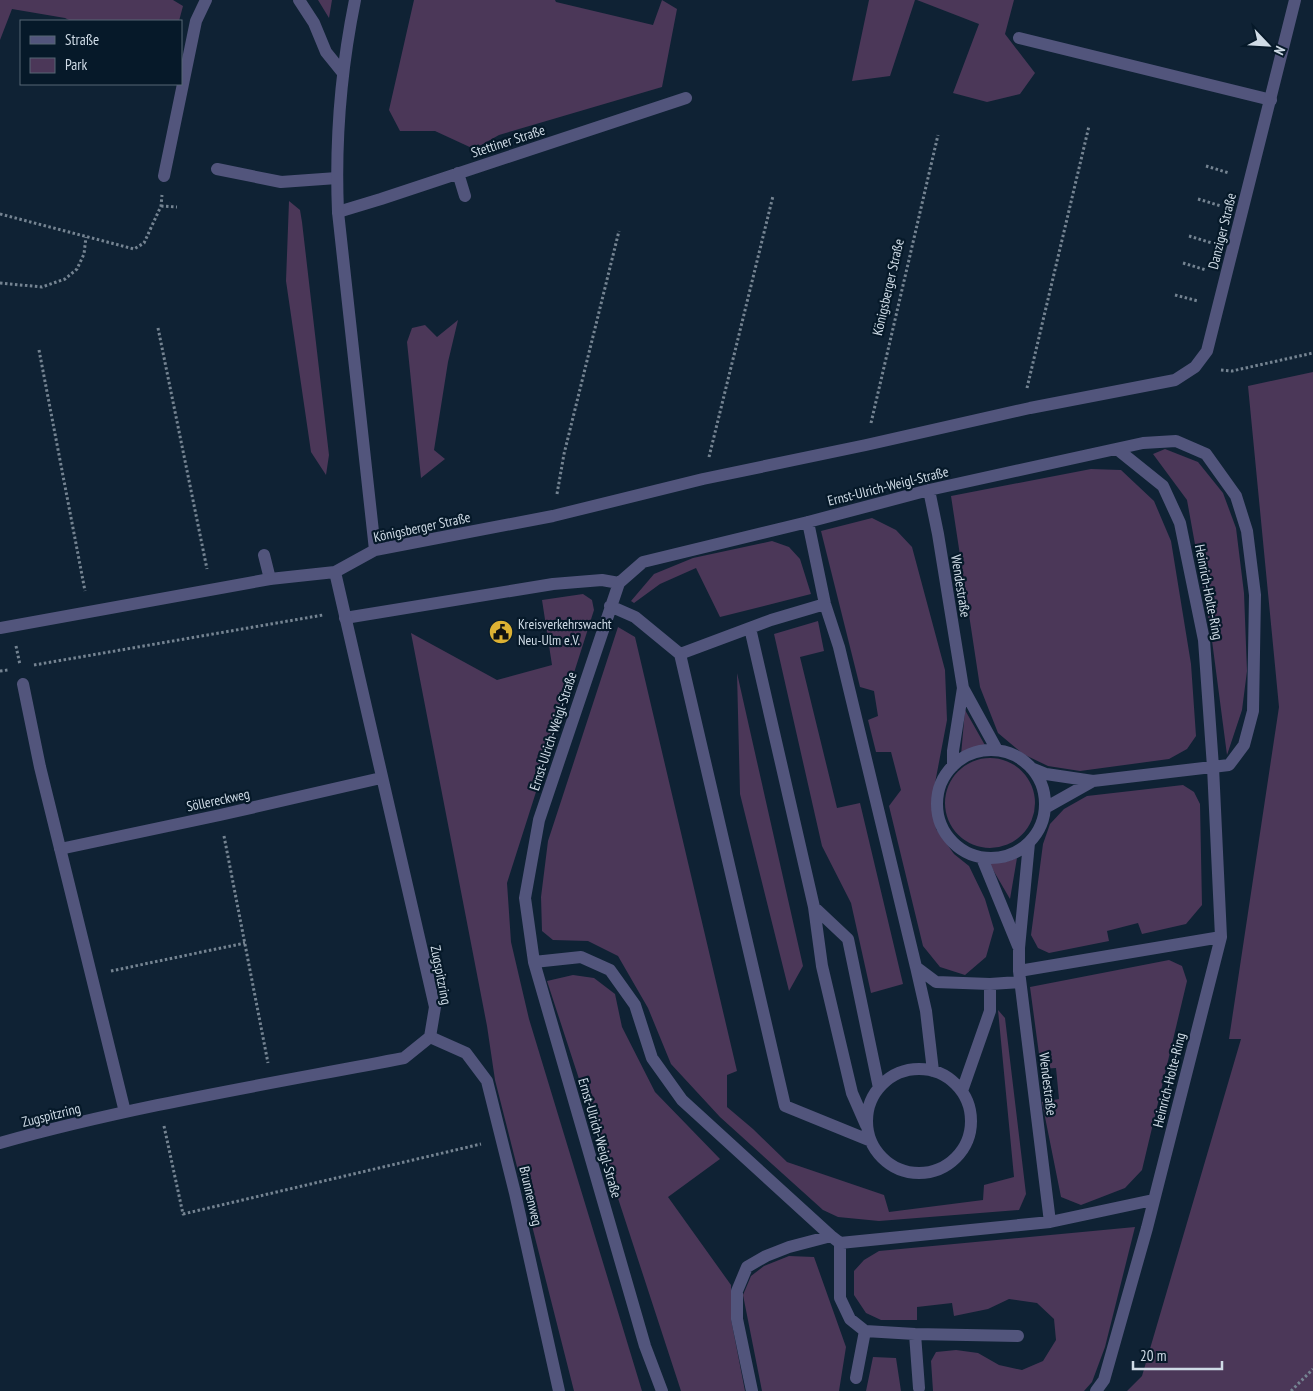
<svg xmlns="http://www.w3.org/2000/svg" width="1313" height="1391" font-family="'PT Sans Narrow',sans-serif">
<style>
.green{fill:#4b3758}
.lines{fill:none;stroke-linecap:round;stroke-linejoin:round}
.path{stroke:#758492;stroke-width:3;stroke-dasharray:2.5 2.5;stroke-linecap:butt}
.lane{stroke:#52557c;stroke-width:12}
.street{stroke:#52557c;stroke-width:12}
.labels{text-anchor:middle;dominant-baseline:central;stroke-width:4.5;stroke-linejoin:round;paint-order:stroke}
.street-label{font-size:14px;fill:#cfdbe6;stroke:#061929}
.poi-label{font-size:14px;fill:#cfdbe6;stroke:#061929;text-anchor:start}
</style>
<rect width="100%" height="100%" fill="#0f2234"/>
<path class="green" d="M0,0H173L183,6L179,21H71L65,18L12,9L0,40Z
M318,0H332L329,18Z
M414,0H555L556,2L653,25L662,0L677,9L662,87L499,135L474,149L435,131H400L389,110Z
M869,0H915L890,76L852,81Z
M917,0H1014L1005,34L1035,73L1020,94L987,102L953,93L979,24Z
M289,201L300,210L302,222L329,455L326,475L311,452L286,281Z
M458,320L448,362L434,450L445,459L421,478L407,342L412,328L425,325L437,337Z
M1313,372V1391H1127L1142,1376L1241,1039H1229L1279,707L1248,386Z
M1165,449L1198,462L1223,493L1236,528L1244,593L1247,671L1242,710L1227,755L1211,633L1187,500L1153,454Z
M1091,469L1121,470L1154,501L1171,541L1191,664L1196,736L1187,749L1169,759L1080,771L1048,766L1023,754L998,733L980,687L951,496Z
M872,518L896,530L912,547L945,670L947,720L932,799L936,829L954,854L969,866L985,899L994,929L986,957L965,975L940,967L923,946L889,806L901,790L891,752H876L868,720L878,716L874,691L860,687L821,531Z
M772,541L789,547L800,559L811,594L720,617L696,568L660,584L634,603L631,601L654,574L693,558Z
M583,594L592,600L594,610L507,883L511,942L529,1019L642,1391H574L495,1080L487,1026L411,633L497,680L552,665L542,600Z
M818,621L824,651L800,657L837,808L860,803L903,984L871,993L851,903L822,846L774,634Z
M618,627L635,637L737,1071L727,1075V1107L753,1129L787,1162L884,1195L889,1212L983,1200L984,1185L1014,1177L998,1010L1005,1018L1026,1194L1019,1210L879,1221L838,1217L823,1210L720,1117L671,1064L648,1008L618,956L588,941L553,940L542,931L541,897L548,841Z
M737,673L803,966L789,991L740,794Z
M965,710L986,747L974,748L961,755Z
M945 803a45 45 0 1 1 90 0a45 45 0 1 1-90 0Z
M1183,785L1194,792L1200,804L1202,905L1186,924L1142,934L1138,923L1107,931L1109,941L1049,953L1038,948L1031,935L1043,844L1050,824L1064,809L1087,796Z
M1017,858L1010,899L989,863L1005,862Z
M1169,960L1182,966L1187,981L1142,1170L1125,1188L1081,1205L1061,1197L1042,1102L1059,1099L1056,1068L1041,1069L1030,987Z
M573,975L594,978L615,994L622,1027L655,1092L720,1159L668,1197L731,1285V1319L745,1391H681L547,981Z
M1135,1227L1105,1347L1092,1382L1084,1391H933L931,1361L936,1352L956,1350L978,1353L999,1365L1022,1370L1043,1361L1056,1340L1054,1319L1037,1303L1009,1299L988,1309L954,1316L952,1303L917,1307V1320H881L866,1313L854,1295V1271L864,1260L879,1251Z
M789,1256L814,1257L846,1347L839,1391H762L743,1295L751,1276L764,1266Z
M873,1357L896,1358L901,1391H866Z"/>
<g class="lines">
<path class="path" d="M1206,166L1229,173
M1198,199L1221,206
M161,206L177,207
M0,214L134,249L144,243L161,206L162,195
M1189,236L1212,243
M1183,263L1206,270
M0,283L42,287L65,279L77,269L84,254L86,237
M1175,295L1198,301
M158,328L207,569
M39,350L85,591
M1221,370L1232,371L1313,353
M1027,388L1089,126
M871,423L938,135
M709,457L773,196
M557,494L564,454L619,231
M16,646L20,665
M34,665L323,615
M0,671L8,670
M224,836L268,1063
M111,971L245,943
M164,1126L183,1214L481,1144
M1291,1391L1313,1369"/>
<path class="lane" d="M1019,38L1271,100
M217,169L281,182L337,178
M458,173L465,196
M164,176L196,21L206,0
M338,212L381,199L686,98
M929,490L938,534L963,688L953,751V766
M808,522L825,604L839,647L916,967L936,982L990,984L1020,982
M264,555L270,579
M825,604L771,620L680,654L785,1106L871,1141
M610,606L635,617L680,654
M345,618L553,584L602,580L619,583
M750,628L814,907L848,939L879,1088
M963,688L997,750
M937 804a54 54 0 1 1 108 0a54 54 0 1 1-108 0Z
M1045,808L1093,781
M1029,843L1019,948V971L1050,1222
M982,858L1018,946
M814,907L822,966L852,1093L866,1125
M534,962L581,957L610,970L635,1005L652,1058L682,1100L831,1236L840,1243L1050,1222L1153,1200
M916,967L926,1011L933,1071
M1019,971L1221,937
M430,1037L466,1053L487,1081L515,1193L559,1391
M867 1121a52 52 0 1 1 104 0a52 52 0 1 1-104 0Z
M962,1091L990,1011V984
M840,1243V1298L850,1319L865,1331L915,1334L1018,1336
M915,1334L919,1388
M856,1378L865,1331
M662,1391L645,1346L534,962L525,898L539,820L619,583L643,562L808,522L929,490L1143,443L1176,441L1206,454L1236,496L1247,531L1255,595L1253,711L1244,745L1229,765L1093,781L1046,774L1031,768
M752,1391L737,1319V1291L747,1267L766,1256L789,1247L831,1236
M1096,1391L1104,1380L1147,1228L1221,937L1213,767L1204,640L1180,523L1163,486L1117,449"/>
<path class="street" d="M299,0L314,23L326,52L343,73
M355,0C341,69 335,141 338,212L375,550
M0,628L270,579L335,572L375,550L553,516L703,479L866,445L1030,408L1175,380L1195,367L1207,351L1295,0
M23,684L40,767L125,1112
M60,849L220,815L381,778
M0,1143C132,1106 269,1084 404,1058L430,1037L435,1007L335,572"/>
</g>
<defs>
<g id="civic-disc" transform="scale(1.25)"><circle r="9.5" fill="#ddb133" stroke="#061929"/><path d="M-.6-6.5H3V-4.5H.6V-3L4-1V1h2V6H-6V1h2V-1L-.6-3ZM-1.2 2.5V6h2.4V2.5Z" fill="#111"/></g>
</defs>
<g fill-rule="evenodd">
<use href="#civic-disc" x="501" y="632"/>
</g>
<g class="labels">
<g class="street-label">
<text transform="translate(508 141) rotate(-18)">Stettiner Straße</text>
<text transform="translate(1222 231) rotate(-76)">Danziger Straße</text>
<text transform="translate(888 287) rotate(-77)">Königsberger Straße</text>
<text transform="translate(888 486) rotate(-14)">Ernst-Ulrich-Weigl-Straße</text>
<text transform="translate(422 527) rotate(-12)">Königsberger Straße</text>
<text transform="translate(961 586) rotate(81)">Wendestraße</text>
<text transform="translate(1209 592) rotate(79)">Heinrich-Holte-Ring</text>
<text transform="translate(553 731) rotate(-72)">Ernst-Ulrich-Weigl-Straße</text>
<text transform="translate(218 800) rotate(-12)">Söllereckweg</text>
<text transform="translate(441 975) rotate(79)">Zugspitzring</text>
<text transform="translate(1169 1080) rotate(-76)">Heinrich-Holte-Ring</text>
<text transform="translate(1048 1084) rotate(83)">Wendestraße</text>
<text transform="translate(51 1115) rotate(-14)">Zugspitzring</text>
<text transform="translate(600 1138) rotate(74)">Ernst-Ulrich-Weigl-Straße</text>
<text transform="translate(531 1196) rotate(77)">Brunnenweg</text>
</g>
<g class="poi-label">
<text x="518" y="624">Kreisverkehrswacht<tspan x="518" dy="16">Neu-Ulm e.V.</tspan></text>
</g>
</g>
<rect x="20" y="20" width="162" height="65" fill="#061929" stroke="#566775"/>
<rect x="30" y="36" width="25" height="8" fill="#52557c" stroke="#566775"/>
<text x="65" y="45" font-size="15" fill="#cfdbe6">Straße</text>
<rect x="30" y="58" width="25" height="15" fill="#4b3758" stroke="#566775"/>
<text x="65" y="70" font-size="15" fill="#cfdbe6">Park</text>
<g transform="translate(1268 45) rotate(115)" stroke="#061929" stroke-width="4" paint-order="stroke">
<path d="M0-4L9 19L0 12L-9 19Z" fill="#cfdbe6"/>
<text y="-8" font-size="14" font-weight="bold" text-anchor="middle" fill="#cfdbe6">N</text>
</g>
<path d="M1133 1361v8h89v-8" fill="none" stroke="#cfdbe6" stroke-width="2.5"/>
<text x="1140" y="1361" font-size="15" fill="#cfdbe6" stroke="#061929" stroke-width="4" paint-order="stroke">20 m</text>
</svg>
